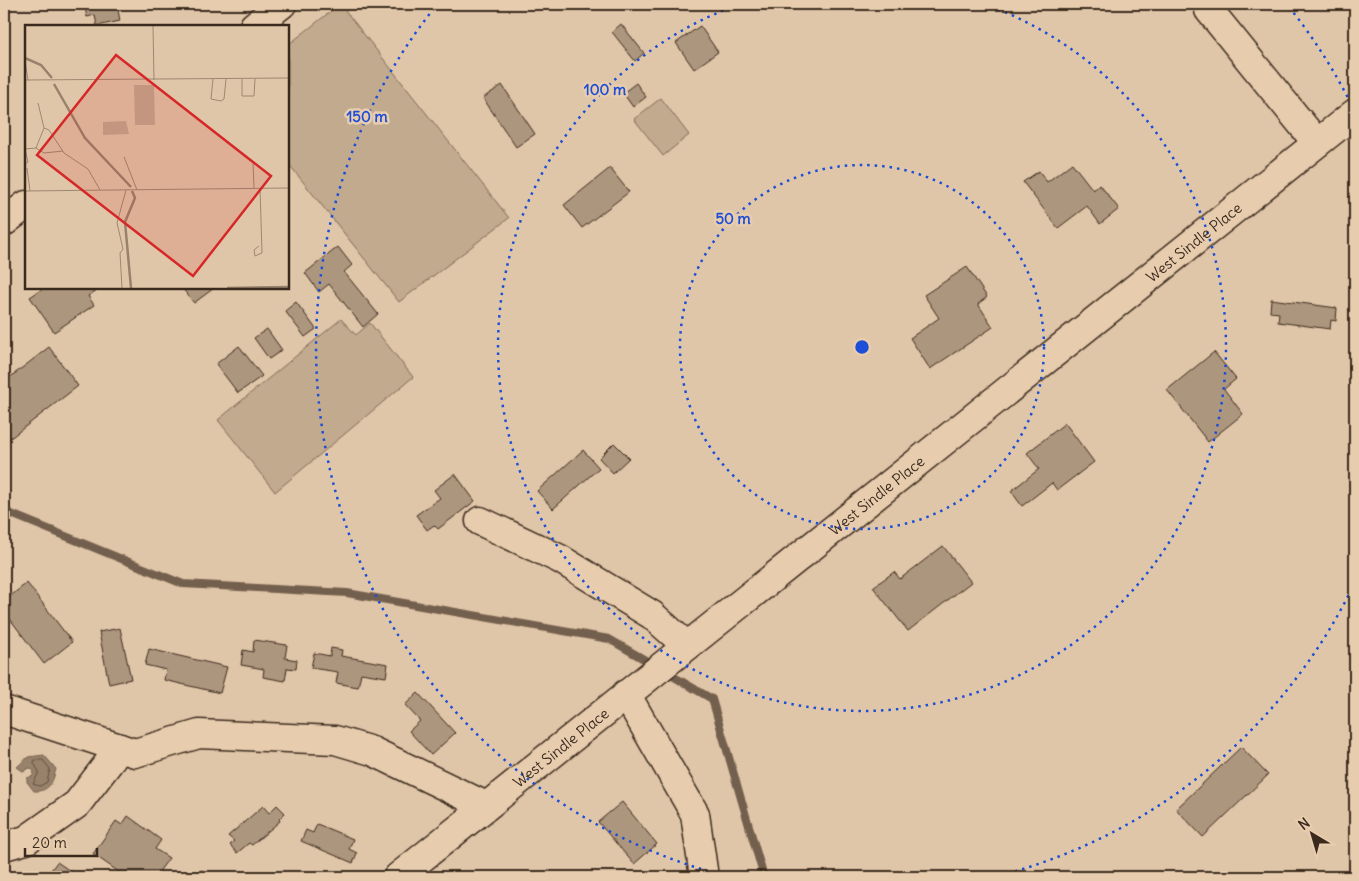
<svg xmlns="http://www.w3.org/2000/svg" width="1359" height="881" font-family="Delius,sans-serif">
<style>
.green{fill:#c2aa8f;stroke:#7e6a56}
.water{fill:#98826c;stroke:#735f4d}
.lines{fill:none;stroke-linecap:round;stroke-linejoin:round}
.shore{stroke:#604d3d;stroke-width:1}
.stream{stroke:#735f4d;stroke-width:8}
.building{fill:#ad967e;stroke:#3b2a1e}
.minor-casing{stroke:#3b2a1e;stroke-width:31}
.minor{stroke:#e7cdae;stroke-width:28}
.ring{fill:none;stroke:#1d4ed8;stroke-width:2.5;stroke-dasharray:2.5 5}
.labels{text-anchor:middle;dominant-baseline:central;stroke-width:5;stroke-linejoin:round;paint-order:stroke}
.street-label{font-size:15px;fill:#3b2a1e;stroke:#e7cdae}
.inset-river{fill:none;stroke:#98826c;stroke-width:2.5}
.inset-road{fill:none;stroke:#9e8871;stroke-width:1}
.view{fill:#d62828;fill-opacity:0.15;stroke:#d62828;stroke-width:2.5}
.inset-edge{fill:none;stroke:#3b2a1e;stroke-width:2.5}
.centre{fill:#1d4ed8;stroke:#e7cdae;stroke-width:2.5}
.ring-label{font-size:15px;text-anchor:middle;font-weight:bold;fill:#1d4ed8;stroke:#e7cdae;stroke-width:5;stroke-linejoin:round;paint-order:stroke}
</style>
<rect width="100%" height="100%" fill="#e0c6a8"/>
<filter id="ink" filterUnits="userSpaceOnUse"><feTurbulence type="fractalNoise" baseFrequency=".02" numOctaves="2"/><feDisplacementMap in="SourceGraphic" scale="10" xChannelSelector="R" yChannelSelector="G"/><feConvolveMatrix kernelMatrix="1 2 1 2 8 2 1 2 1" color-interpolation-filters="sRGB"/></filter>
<g filter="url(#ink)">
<path class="green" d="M340,4L509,218L399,302L288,163V45Z
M661,98L689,135L663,156L634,119Z
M341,319L356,335L370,323L413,377L275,492L218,420Z"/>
<path class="water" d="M44,755L56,769C53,782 49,792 34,791L27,782V778L33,776L34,771L30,768L26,769L24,772L17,767L28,757Z"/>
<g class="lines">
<path class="shore" d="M35,760H43L50,769L47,782L40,786L33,784L39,772L34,763Z"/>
<path class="stream" d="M4,511L183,584L347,593L609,639L654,665
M664,671L712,699L763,874L767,877"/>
</g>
<path class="building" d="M84,4H117L120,21L97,26L95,15L87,17Z
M621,24L644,53L635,61L612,32Z
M700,26L718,52L694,69L676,43Z
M636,83L646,97L633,107L623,93Z
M502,85L535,134L516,147L483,98Z
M1072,163L1093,190L1100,185L1119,209L1100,224L1087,206L1058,228L1023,182L1039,171L1047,182Z
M610,168L629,192L582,228L564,205Z
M338,247L352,265L344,272L378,314L363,327L329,284L319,292L305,273Z
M967,267L987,297L978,304L993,327L930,369L910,338L939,318L924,295Z
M44,288H100L88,296L94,305L54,332L30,297Z
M182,288H214L194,303Z
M1271,299L1337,308L1336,321L1331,320L1330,329L1278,322L1279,313L1270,312Z
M296,302L316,329L305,337L285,311Z
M267,329L282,350L269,359L254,338Z
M239,346L262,376L238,393L216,364Z
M49,347L78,386L4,443V382Z
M1214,352L1236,379L1224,389L1243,414L1208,442L1167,390Z
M1065,423L1094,462L1057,490L1052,483L1022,506L1011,491L1039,469L1027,453Z
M614,443L629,458L613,473L599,458Z
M583,450L599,468L553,509L537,491Z
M455,474L475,501L438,529L434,525L427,530L416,515L440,498L434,490Z
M943,546L971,582L908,631L873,587L894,572L900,579Z
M27,583L72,642L44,664L4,611V601Z
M120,628L131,679L109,684L99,632Z
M254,640L287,645L285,658L297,660L296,669L287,668L285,681L263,677L264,669L241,665L243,650L253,652Z
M331,648L342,650L341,656L388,664L386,677L361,673L358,687L336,683L338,672L311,668L314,653L330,656Z
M149,649L227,667L220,693L164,680L166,670L145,665Z
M418,693L455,733L431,755L409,731L420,721L405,705Z
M1241,747L1268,775L1203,837L1176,809Z
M622,802L657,844L634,864L598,822Z
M277,805L285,813L279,819L280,821L252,845L249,843L237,853L230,845L234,841L228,836L263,806L269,813Z
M128,816L161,840L155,849L169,858L155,877H126L93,854L116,821L122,825Z
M317,824L353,839L349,849L357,853L353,863L301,841L306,830L313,833Z
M57,862L79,877H46Z
M202,870L208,877H192Z"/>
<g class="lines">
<g class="minor-casing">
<g id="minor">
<path d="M1209,10L1317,143"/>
<path d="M254,26L282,4"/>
<path d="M4,222L26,205"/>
<path d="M480,521L560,559L652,615L687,646"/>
<path d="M626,694L695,814L704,877"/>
<path d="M4,710L135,753L199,734L335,740L372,751L486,806"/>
<path d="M4,846L26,840L77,804L120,748"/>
<path id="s1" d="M398,877L1355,113"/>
</g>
</g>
<use href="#minor" class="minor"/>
</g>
</g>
<g class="ring">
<circle cx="862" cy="347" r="182"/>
<path d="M984 4A364 364 0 1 1 740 4"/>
<path d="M1355 582A546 546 0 0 1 994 877M730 877A546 546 0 0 1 435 7M1289 7A546 546 0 0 1 1355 112"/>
</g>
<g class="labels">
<g class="street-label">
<text stroke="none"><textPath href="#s1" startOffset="1018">West Sindle Place</textPath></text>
<text stroke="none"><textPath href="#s1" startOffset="612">West Sindle Place</textPath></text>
<text stroke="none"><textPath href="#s1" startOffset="208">West Sindle Place</textPath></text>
</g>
</g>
<g transform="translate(25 25)">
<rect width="264" height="264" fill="#e0c6a8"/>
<path d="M109,60H129L130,100H110ZM101,96L104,109L78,110V97Z" fill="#c2aa8f"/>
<path class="inset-river" d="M0,33L16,40L27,53M29,59L60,113L106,162M106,263L100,197L110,173L107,166M202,263L264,262"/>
<path class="inset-road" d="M128,1L129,55M0,36L3,55M188,54L186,74L196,76L199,74L201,54M217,54V71H229L230,54M0,55L264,53M19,103L24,105L39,128L63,144L75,165M11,123L19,128L38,126M0,124L11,123L19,103L13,78M0,124L3,137L0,139M99,132L112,165M228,139L229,163M2,143L5,166M0,166L264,163M234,221L229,225L230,231L237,228L235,163M97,263L95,228L98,224L92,198L101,165"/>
<path class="view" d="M91,30L246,151L168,251L12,130Z"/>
<rect width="264" height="264" class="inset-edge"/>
</g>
<circle cx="862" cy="347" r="8" class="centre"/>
<g class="ring-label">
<text x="605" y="95">100 m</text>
<text x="367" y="122">150 m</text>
<text x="733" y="224">50 m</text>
</g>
<rect width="1359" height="881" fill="none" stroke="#e7cdae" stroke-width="20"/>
<rect x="10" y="10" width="1339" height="861" fill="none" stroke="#3b2a1e" stroke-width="2" filter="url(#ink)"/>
<g transform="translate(1312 834) rotate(322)" stroke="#e7cdae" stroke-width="4" paint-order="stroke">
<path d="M0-4L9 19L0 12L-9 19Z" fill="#3b2a1e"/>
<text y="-8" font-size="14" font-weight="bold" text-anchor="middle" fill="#3b2a1e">N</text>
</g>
<path d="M25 848v8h72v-8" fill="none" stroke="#3b2a1e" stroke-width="2.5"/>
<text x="32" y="848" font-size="15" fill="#3b2a1e" stroke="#e7cdae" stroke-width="4" paint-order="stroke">20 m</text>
</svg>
